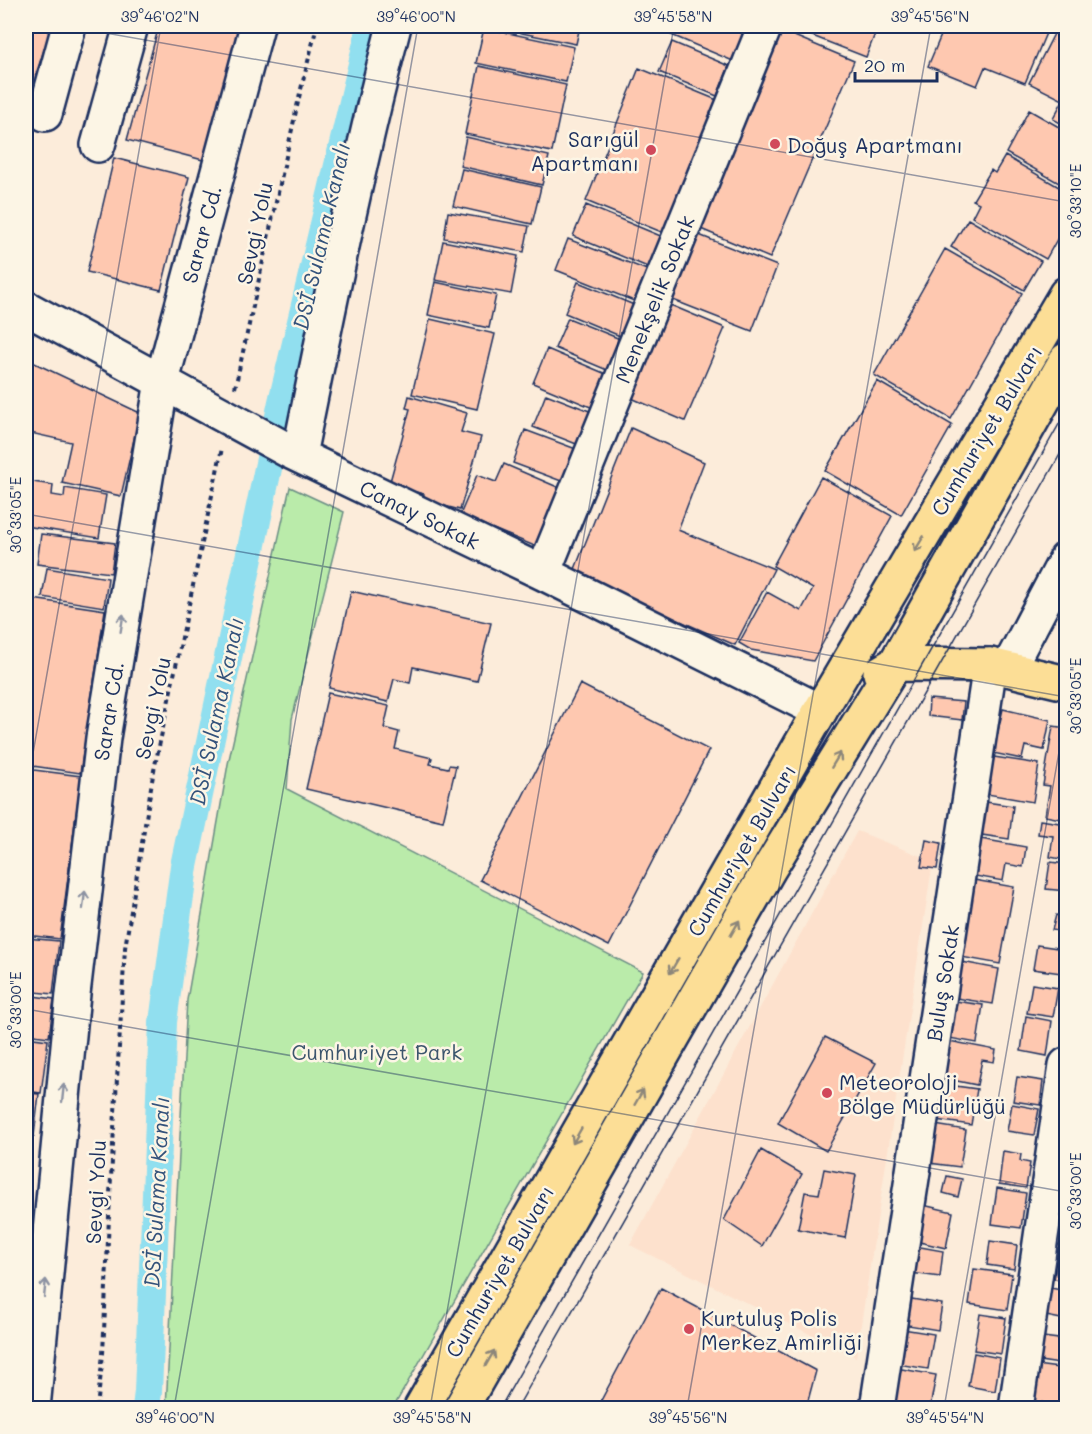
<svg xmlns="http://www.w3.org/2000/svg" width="1092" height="1434" font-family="Mali,sans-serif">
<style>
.built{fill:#fde1cd}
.green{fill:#baebaa;stroke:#6a8d84;stroke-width:1.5}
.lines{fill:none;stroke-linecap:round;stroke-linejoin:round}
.canal{stroke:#91dfef;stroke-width:28}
.building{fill:#fec8b0;stroke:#1b2f5e;stroke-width:1.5}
.minor-casing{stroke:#1b2f5e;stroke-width:38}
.major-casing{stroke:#1b2f5e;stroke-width:38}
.path{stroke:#1b2f5e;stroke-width:4;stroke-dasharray:4.5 4.5;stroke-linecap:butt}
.minor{stroke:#fcf5e5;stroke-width:33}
.major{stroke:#fcde96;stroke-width:33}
.tram{stroke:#1b2f5e;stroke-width:1.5}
.oneway{stroke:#8c867a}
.oneway2{stroke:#8c92a2}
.ticks{fill:none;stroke:#1b2f5e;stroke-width:1.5;stroke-opacity:0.45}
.poi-dot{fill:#d1495b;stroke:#fcf5e5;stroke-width:2}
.labels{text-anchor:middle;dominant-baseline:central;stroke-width:5;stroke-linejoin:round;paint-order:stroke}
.poi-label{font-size:21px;fill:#1b2f5e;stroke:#fcf5e5;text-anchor:start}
.street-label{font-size:21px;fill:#1b2f5e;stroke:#fcf5e5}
.park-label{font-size:21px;fill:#3b556d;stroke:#fcf5e5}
.water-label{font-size:22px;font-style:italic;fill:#33527b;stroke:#fcf5e5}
.neatline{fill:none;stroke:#1b2f5e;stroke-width:2}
.ticks-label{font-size:15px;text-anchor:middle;fill:#1b2f5e}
</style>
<rect width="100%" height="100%" fill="#fcecda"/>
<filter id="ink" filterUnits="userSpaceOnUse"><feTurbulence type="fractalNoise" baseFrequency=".0167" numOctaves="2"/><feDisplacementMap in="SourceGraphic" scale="12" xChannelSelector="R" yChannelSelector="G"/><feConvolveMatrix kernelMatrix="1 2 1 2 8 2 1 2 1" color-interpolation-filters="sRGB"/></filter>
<g filter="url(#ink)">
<path class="built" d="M857,831L933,861L856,1357L630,1245Z"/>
<path class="green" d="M290,487L344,512L292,719L287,789L643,972L393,1408H166L187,1000L228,764Z"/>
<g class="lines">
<path class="canal" d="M146,1408L148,1392L163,1022L184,866L282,402L371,26"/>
</g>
<path class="building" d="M26,26H52L26,104Z
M159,26H240L203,160L127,140Z
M487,26H580L576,44Z
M664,26H724L744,34L733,61L662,31Z
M787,26H878L866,57Z
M945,26H1049L1025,83L985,67L977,86L928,66Z
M1058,26H1066V126L1053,119L1063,100L1029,83Z
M484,28L574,47L566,82L476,63Z
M780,30L854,61L770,258L696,227Z
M672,42L729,66L717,96L659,72Z
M479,66L566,85L552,152L465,134Z
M639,68L717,100L664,233L586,201Z
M1029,110L1066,131V187L1006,153Z
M26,111L35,114L26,141Z
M466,137L549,156L542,185L460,166Z
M1005,156L1066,191V223L1046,259L972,217L979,203L973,200L991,170L995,173Z
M114,158L189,177L161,290L87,272Z
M462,169L541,187L532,224L453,206Z
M586,205L663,237L650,268L573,236Z
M448,212L529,226L524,252L444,238Z
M968,219L1041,261L1024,290L951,247Z
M694,233L777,266L752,331L668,298Z
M568,239L652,272L639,303L556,270Z
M443,241L518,256L511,294L435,280Z
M945,249L1022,293L951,419L874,375Z
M435,282L496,295L489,328L428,315Z
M578,282L634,305L620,336L565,313Z
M668,304L725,328L685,421L629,397Z
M568,318L620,339L607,370L555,348Z
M430,319L495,334L477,409L412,394Z
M547,349L606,374L593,408L533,383Z
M26,359L140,413L121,496L62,483L71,442L26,432Z
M877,381L952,425L901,515L825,471Z
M546,394L592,412L579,445L533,427Z
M409,396L467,413L461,432L481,437L460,510L422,500L424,494L389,485L410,409L406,408Z
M631,428L704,462L678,530L774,569L735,645L573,574Z
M525,430L576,449L564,482L513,463Z
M504,464L562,489L537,547L460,515L477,475L496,482Z
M821,477L892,516L813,661L751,650L739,643L767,592L801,611L813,589L773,566Z
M26,481L53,485L52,495L64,497L65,488L106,495L99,538L26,526Z
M41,534L115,543L111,573L37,564Z
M47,568L108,578L104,607L42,597Z
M351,591L491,623L477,681L413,667L410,683L394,679L388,702L329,688Z
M26,598L105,610L80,773L26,765Z
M580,684L709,750L609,946L480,880Z
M328,693L389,706L384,728L399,732L395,749L432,758L430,764L448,768L449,765L456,766L443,821L306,789Z
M929,699L964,702L962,720L928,716Z
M1003,709L1050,720L1044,750L1025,746L1022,759L993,753Z
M1053,726L1066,728V820L1045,816L1050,786L1043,785Z
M994,757L1039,764L1033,802L987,794Z
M26,769L81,776L60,939L26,935Z
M986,802L1013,806L1009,839L982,835Z
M1040,820L1066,824V860L1050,857L1053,836L1038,834Z
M981,839L1026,847L1023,867L1006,864L1003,881L975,876Z
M926,840L941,843L937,869L921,867Z
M1050,862L1066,864V891L1046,889Z
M974,880L1014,887L1000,964L961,957Z
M1056,915L1062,916L1058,931L1052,930Z
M26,938L59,941L53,994L26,991Z
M1037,945L1064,949L1061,973L1033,969Z
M962,962L999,969L993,1004L956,998Z
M1032,984L1058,988L1053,1017L1027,1013Z
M26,995L54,999L49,1037L26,1034Z
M955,1001L983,1005L977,1043L949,1038Z
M1026,1016L1052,1021L1047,1056L1021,1051Z
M26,1037L48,1040L41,1093L26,1091Z
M825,1037L876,1063L826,1151L778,1123Z
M949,1041L996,1050L994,1062L982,1060L977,1085L942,1078Z
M1017,1077L1043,1081L1040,1105L1013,1101Z
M941,1084L977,1089L971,1125L936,1120Z
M26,1093L39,1094L34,1136L26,1135Z
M1012,1104L1039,1109L1034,1135L1007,1131Z
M935,1125L966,1130L960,1167L929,1163Z
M26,1140H31L26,1189Z
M761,1150L802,1174L762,1246L724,1220Z
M1003,1151L1021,1154L1020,1161L1030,1163L1026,1188L999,1184Z
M824,1169L856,1175L845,1238L798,1229L805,1192L819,1194Z
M947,1176L962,1179L958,1197L943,1193Z
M997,1188L1026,1193L1021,1228L992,1224Z
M923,1205L953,1212L946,1248L915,1241Z
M1062,1218L1066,1219L1065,1237L1059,1236Z
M990,1241L1017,1245L1014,1269L987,1265Z
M1060,1244L1066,1245V1281L1054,1279Z
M915,1246L943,1251L940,1277L911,1273Z
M974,1269L1012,1274L1007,1310L969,1304Z
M661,1288L816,1371L806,1408H597Z
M1051,1288L1066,1291V1320L1046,1316Z
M906,1298L942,1304L938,1330L902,1324Z
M980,1314L1006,1318L1001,1354L974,1350Z
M903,1329L934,1334L928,1369L897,1364Z
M1043,1337L1066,1340V1365L1040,1361Z
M974,1353L1000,1358L995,1391L968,1386Z
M1036,1365L1066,1369V1406L1032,1401Z
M896,1368L936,1375L930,1408H907L890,1406Z
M966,1403L992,1407V1408H966Z"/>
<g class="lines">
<g class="minor-casing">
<path id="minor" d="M45,114L69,26
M98,145L131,26
M26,308L291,452L543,573L820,711
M299,455C328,311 357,168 394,26
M543,573L765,26
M1008,669L1066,559
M33,1408L73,994L103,738L162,381L257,26
M877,1408L990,665
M1016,1408L1066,1065"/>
</g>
<g class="major-casing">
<path id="major" d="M880,673L895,664L990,665L1066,683
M421,1408L820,711L1066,294
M461,1408L769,869L895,664L1066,360"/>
</g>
<path class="path" d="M235,388L300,93L317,26
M97,1408L103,1354L110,1194L125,948L153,775L222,448"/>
<use href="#minor" class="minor"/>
<use href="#major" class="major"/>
<path class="tram" d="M500,1408L1066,412
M517,1408L1066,444"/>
</g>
<defs><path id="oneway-shaft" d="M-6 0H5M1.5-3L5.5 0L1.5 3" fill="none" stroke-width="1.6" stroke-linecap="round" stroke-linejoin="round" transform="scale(1.5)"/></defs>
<g class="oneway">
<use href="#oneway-shaft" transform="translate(919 544) rotate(121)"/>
<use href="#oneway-shaft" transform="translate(836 760) rotate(-59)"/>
<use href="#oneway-shaft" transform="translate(735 928) rotate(-60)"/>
<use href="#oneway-shaft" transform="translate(674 966) rotate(120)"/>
<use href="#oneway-shaft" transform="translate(639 1097) rotate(-60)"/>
<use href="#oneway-shaft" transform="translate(577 1136) rotate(120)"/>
<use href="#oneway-shaft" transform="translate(490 1358) rotate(-60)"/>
</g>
<g class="oneway2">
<use href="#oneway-shaft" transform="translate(122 623) rotate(-81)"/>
<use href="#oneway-shaft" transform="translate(84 900) rotate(-83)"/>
<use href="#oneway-shaft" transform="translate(63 1093) rotate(-84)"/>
<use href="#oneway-shaft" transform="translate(45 1288) rotate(-84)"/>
</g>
</g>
<path class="ticks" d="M66,26L1066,202M26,514L1066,697M26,793L161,26M26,1009L1066,1192M174,1408L418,26M430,1408L674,26M687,1408L931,26M944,1408L1066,712"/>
<g class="poi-dot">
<circle cx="775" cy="144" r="6"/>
<circle cx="651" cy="150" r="6"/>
<circle cx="827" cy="1093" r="6"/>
<circle cx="689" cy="1329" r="6"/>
</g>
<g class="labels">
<g class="poi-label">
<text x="639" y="138" text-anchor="end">Sarıgül<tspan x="639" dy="24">Apartmanı</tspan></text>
<text x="787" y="144">Doğuş Apartmanı</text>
<text x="839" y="1081">Meteoroloji<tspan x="839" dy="24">Bölge Müdürlüğü</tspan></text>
<text x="701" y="1317">Kurtuluş Polis<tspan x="701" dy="24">Merkez Amirliği</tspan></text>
</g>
<g class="street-label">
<text transform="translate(254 233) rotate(-78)">Sevgi Yolu</text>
<text transform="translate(201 234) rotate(-75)">Sarar Cd.</text>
<text transform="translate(654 299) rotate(-68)">Menekşelik Sokak</text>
<text transform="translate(986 430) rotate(-59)">Cumhuriyet Bulvarı</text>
<text transform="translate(420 514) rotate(26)">Canay Sokak</text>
<text transform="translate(152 708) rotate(-78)">Sevgi Yolu</text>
<text transform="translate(108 711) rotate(-81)">Sarar Cd.</text>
<text transform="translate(741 850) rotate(-60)">Cumhuriyet Bulvarı</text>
<text transform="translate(942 983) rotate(-81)">Buluş Sokak</text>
<text transform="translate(95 1192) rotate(-87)">Sevgi Yolu</text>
<text transform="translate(499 1271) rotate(-60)">Cumhuriyet Bulvarı</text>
</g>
<g class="park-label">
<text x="377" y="1051">Cumhuriyet Park</text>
</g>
<g class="water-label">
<text transform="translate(321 236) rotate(-77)">DSİ Sulama Kanalı</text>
<text transform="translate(216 711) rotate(-78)">DSİ Sulama Kanalı</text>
<text transform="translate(156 1192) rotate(-87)">DSİ Sulama Kanalı</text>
</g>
</g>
<rect width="1092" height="1434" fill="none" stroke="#fcf5e5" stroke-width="66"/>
<path d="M855 72v9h82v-9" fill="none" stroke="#1b2f5e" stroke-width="3"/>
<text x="864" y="72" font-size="18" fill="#1b2f5e" stroke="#fcf5e5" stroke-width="4.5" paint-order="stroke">20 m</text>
<rect x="33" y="33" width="1026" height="1368" class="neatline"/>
<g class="ticks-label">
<text x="160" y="22">39°46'02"N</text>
<text x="416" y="22">39°46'00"N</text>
<text x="673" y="22">39°45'58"N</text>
<text x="930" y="22">39°45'56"N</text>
<text transform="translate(1076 201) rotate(-90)" y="5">30°33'10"E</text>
<text transform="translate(16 515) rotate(-90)" y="5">30°33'05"E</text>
<text transform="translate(1076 696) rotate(-90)" y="5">30°33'05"E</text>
<text transform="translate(16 1010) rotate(-90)" y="5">30°33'00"E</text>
<text transform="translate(1076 1191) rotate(-90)" y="5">30°33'00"E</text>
<text x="175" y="1423">39°46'00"N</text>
<text x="432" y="1423">39°45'58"N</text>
<text x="688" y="1423">39°45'56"N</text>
<text x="945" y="1423">39°45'54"N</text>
</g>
</svg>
